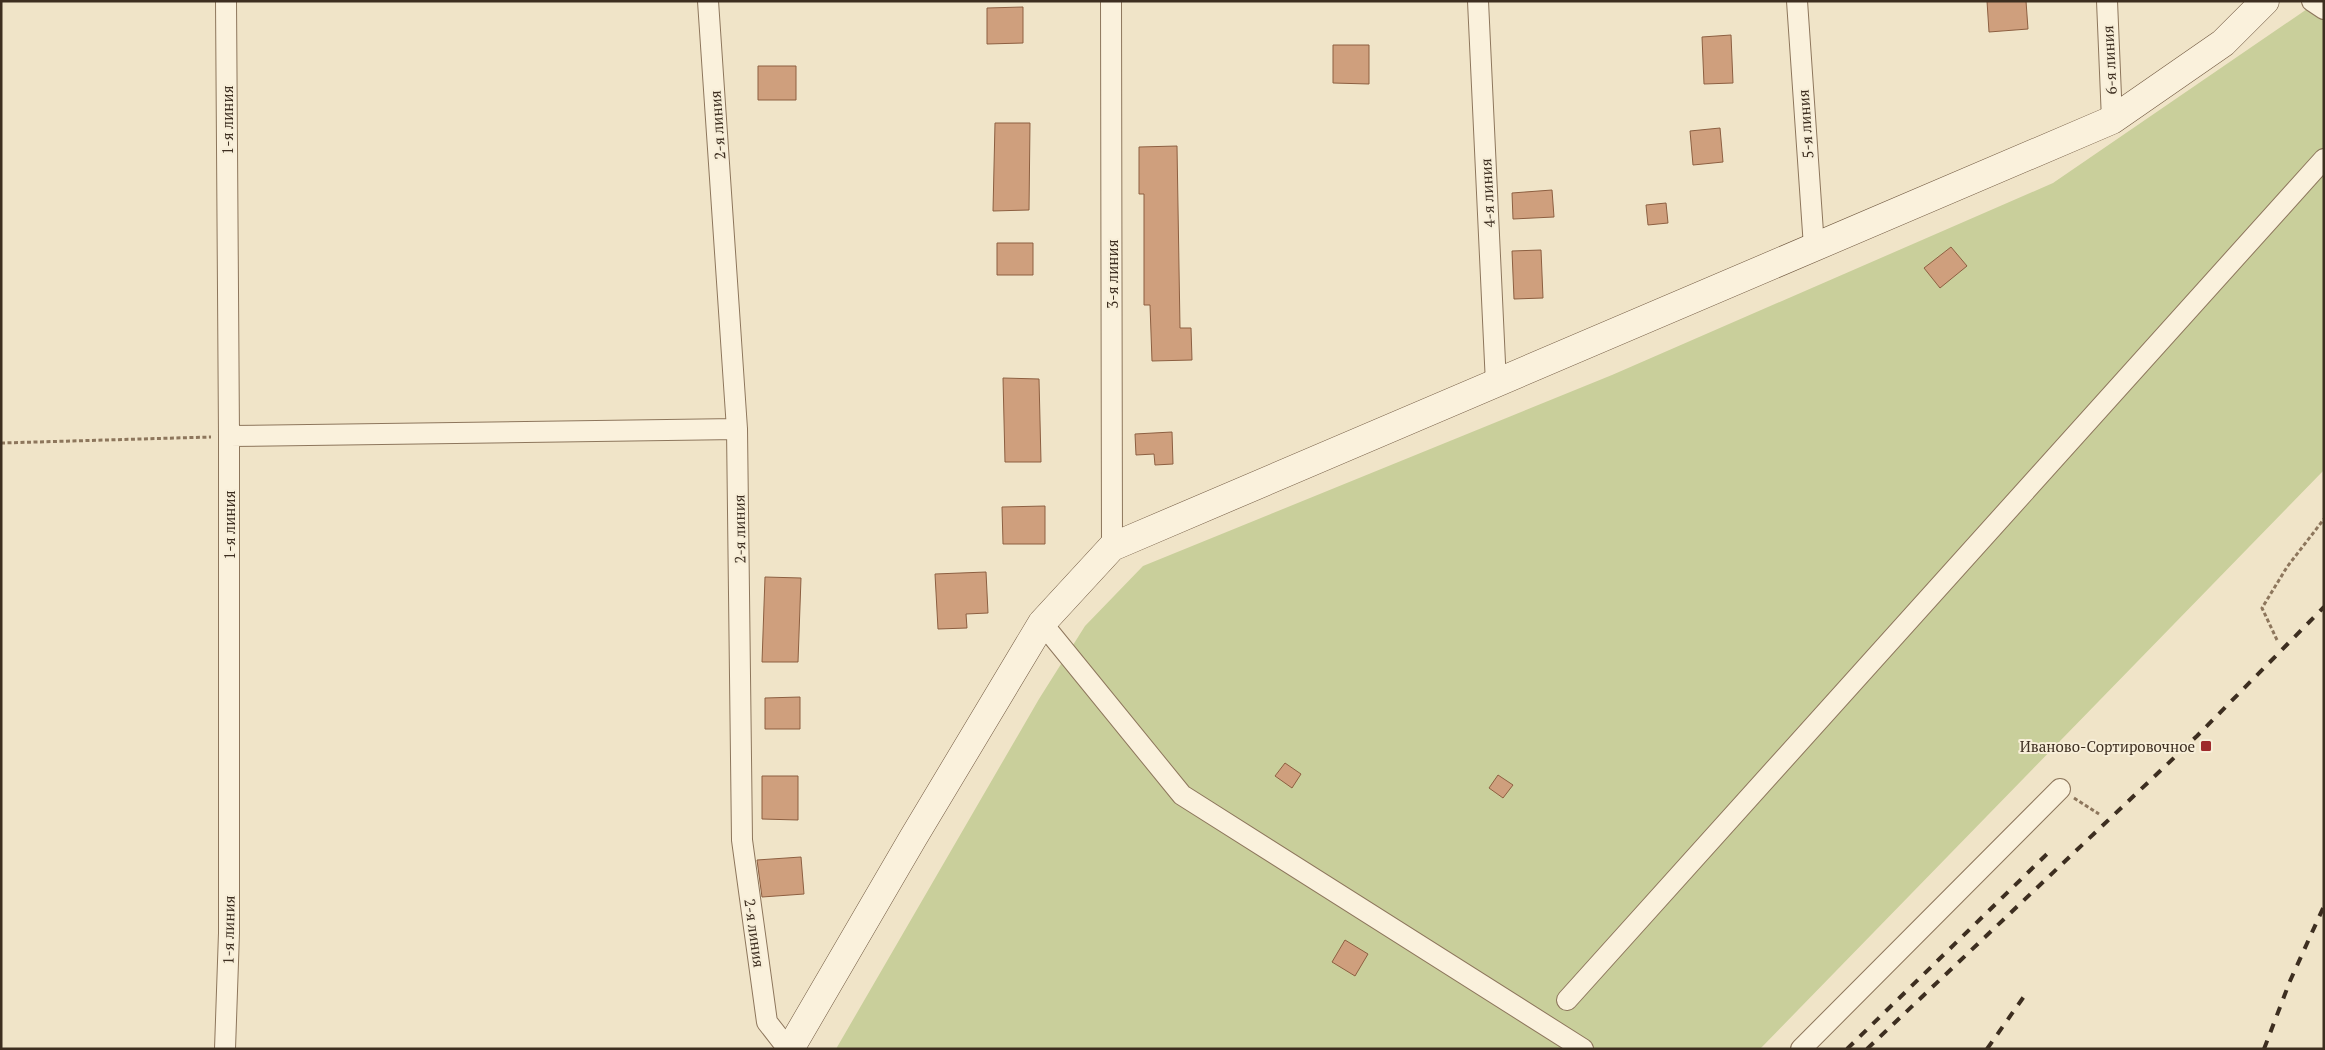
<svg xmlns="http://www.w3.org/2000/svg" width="2325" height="1050" font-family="'PT Serif',serif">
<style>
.green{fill:#c9cf9b}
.building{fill:#cf9f7d;stroke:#8d5f41}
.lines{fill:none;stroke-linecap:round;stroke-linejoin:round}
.street-casing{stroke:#8d765c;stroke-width:22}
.secondary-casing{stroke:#6f573f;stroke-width:29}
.path{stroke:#8d765c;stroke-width:3;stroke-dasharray:4 2.5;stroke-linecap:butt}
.street{stroke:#faf1dc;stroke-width:20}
.secondary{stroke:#faf1dc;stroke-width:28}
.rail{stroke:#3d2e20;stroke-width:4;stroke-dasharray:9 9;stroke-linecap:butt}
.poi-dot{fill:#9e2a2b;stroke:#f7eed8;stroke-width:2}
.labels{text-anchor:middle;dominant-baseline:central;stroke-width:4;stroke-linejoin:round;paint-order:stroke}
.street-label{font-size:15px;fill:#3d2e20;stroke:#f7eed8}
.poi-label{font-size:15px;fill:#3d2e20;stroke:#f7eed8;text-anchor:end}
</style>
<rect width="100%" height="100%" fill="#f0e4c8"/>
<path class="green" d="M2324,1V470L1760,1049H836L1039,699L1085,626L1143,566L1612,375L2053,183L2310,7Z"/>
<path class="building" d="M1987,1H2026L2028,29L1989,32Z
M1023,7V43L987,44V8Z
M1731,35L1733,83L1704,84L1702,37Z
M1333,45H1369V84L1333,83Z
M758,66H796V100H758Z
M995,123H1030L1029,210L993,211Z
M1720,128L1723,162L1693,165L1690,131Z
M1177,146L1180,328H1191L1192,360L1152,361L1150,305H1144V194H1139V147Z
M1552,190L1554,217L1513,219L1512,193Z
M1666,203L1668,223L1648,225L1646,205Z
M997,243H1033V275H997Z
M1951,247L1967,266L1940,288L1924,268Z
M1541,250L1543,298L1514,299L1512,251Z
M1003,378L1039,379L1041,462H1005Z
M1172,432L1173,464L1155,465L1154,454L1136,455L1135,434Z
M1045,506V544H1003L1002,507Z
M986,572L988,613L966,614L967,628L938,629L935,574Z
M765,577L801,578L798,662H762Z
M800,697V729H765V698Z
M1285,763L1301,774L1292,788L1275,776Z
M1498,775L1513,785L1503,798L1489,788Z
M762,776H798V820L762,819Z
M801,857L804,894L762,897L757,860Z
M1345,940L1368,954L1355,976L1332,962Z"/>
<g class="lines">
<g class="street-casing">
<path id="street" d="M708,1L737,429L742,840L767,1022L788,1049
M1111,1L1112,547
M1478,1L1496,384
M1797,1L1814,247
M2107,1L2112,120
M2312,1L2324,9
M229,436L737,429
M1042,623L1182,795L1583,1049
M1567,1000L2324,159
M225,1049L229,933V436L226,1
M1801,1049L2060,789"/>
</g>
<g class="secondary-casing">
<path id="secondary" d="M790,1049L913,838L1042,623L1112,547L2112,120L2223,43L2265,1"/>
</g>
<path class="path" d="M1,443L211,437
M2277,640L2262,608L2287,567L2324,519
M2074,798L2099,814"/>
<use href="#street" class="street"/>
<use href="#secondary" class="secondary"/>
<path class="rail" d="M1847,1049L2049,852
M1867,1049L2197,736L2324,607
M1987,1049L2025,995
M2264,1049L2290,981L2324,906"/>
</g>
<rect class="poi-dot" x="2200" y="740" width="12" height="12" rx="2.5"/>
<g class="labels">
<g class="street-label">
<text transform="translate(2109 60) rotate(-93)">6-я линия</text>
<text transform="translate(227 120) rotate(-90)">1-я линия</text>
<text transform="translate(1805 124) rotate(-94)">5-я линия</text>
<text transform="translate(717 125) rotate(-94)">2-я линия</text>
<text transform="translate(1487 193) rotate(-93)">4-я линия</text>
<text transform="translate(1112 274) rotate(-90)">3-я линия</text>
<text transform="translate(229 525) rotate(-90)">1-я линия</text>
<text transform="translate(739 529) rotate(-91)">2-я линия</text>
<text transform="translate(228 930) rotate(-89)">1-я линия</text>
<text transform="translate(755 933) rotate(82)">2-я линия</text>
</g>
<g class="poi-label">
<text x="2195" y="746">Иваново-Сортировочное</text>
</g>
</g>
<rect width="2325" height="1050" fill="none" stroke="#3d2e20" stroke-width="5"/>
</svg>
